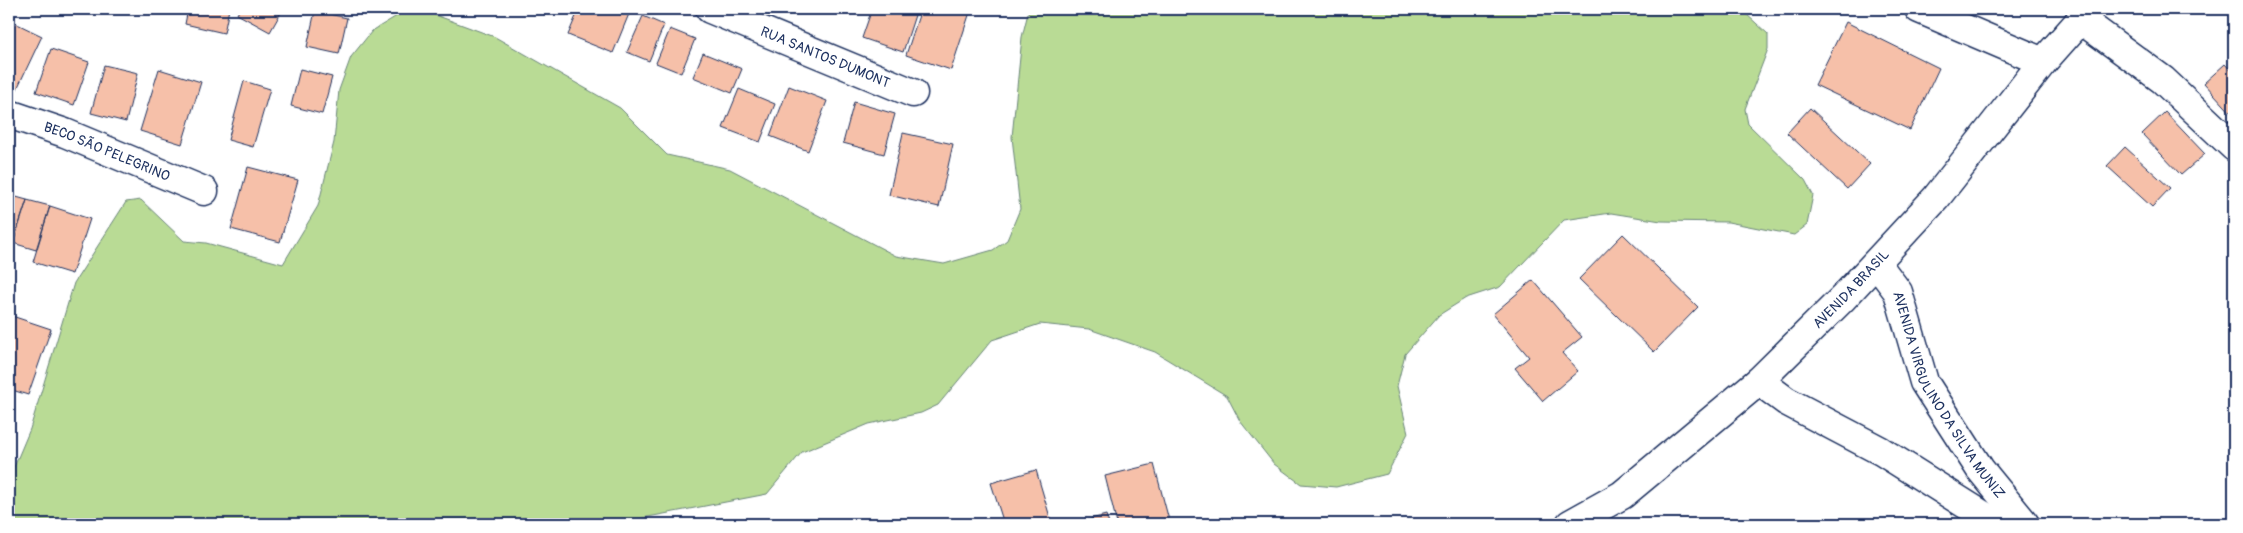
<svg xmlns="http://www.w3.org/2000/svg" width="2243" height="533" font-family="Pangolin,sans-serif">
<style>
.green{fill:#b9db95;stroke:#6a857a}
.building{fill:#f6c0a9;stroke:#1b2f5e}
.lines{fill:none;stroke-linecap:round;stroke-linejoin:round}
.street-casing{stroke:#1b2f5e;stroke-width:31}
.secondary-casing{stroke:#1b2f5e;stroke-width:31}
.street{stroke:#fff;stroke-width:28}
.secondary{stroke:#fff;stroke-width:28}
.labels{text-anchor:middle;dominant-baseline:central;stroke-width:5;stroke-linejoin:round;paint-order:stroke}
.street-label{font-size:14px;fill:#1b2f5e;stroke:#fff}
</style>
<rect width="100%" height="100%" fill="#fff"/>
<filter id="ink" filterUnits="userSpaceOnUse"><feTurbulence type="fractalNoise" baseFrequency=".02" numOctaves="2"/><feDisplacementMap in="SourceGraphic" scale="10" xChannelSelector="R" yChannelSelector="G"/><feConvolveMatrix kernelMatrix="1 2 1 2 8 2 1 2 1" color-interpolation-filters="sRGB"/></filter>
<g filter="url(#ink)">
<path class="green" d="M1029,9H1724L1745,13L1768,34V49L1745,109L1748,124L1805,180L1813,195L1807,225L1794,235L1728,222L1661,221L1611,213L1564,220L1500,287L1466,298L1439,315L1405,354L1397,386L1408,433L1387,474L1336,487L1301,484L1274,464L1240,421L1227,396L1155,352L1089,329L1040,324L992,340L938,405L921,413L869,424L802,452L767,494L612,524H9V479L30,429L74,283L126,202L141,200L184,241L206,243L283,264L318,206L334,142L339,90L351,57L372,31L400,14L430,13L495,37L620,108L667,155L730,169L896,256L944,264L993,250L1007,240L1020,209L1012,137L1022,37Z"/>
<path class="building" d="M188,9H229L224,33L185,24Z
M240,9H283L270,32L237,14Z
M579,9H631L613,53L568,35Z
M872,9H906L916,12L903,52L862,38Z
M921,9H971L951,70L906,55Z
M315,11L347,18L339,54L307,47Z
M643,16L664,25L649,61L627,52Z
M9,20L42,36L16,91L9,87Z
M1846,22L1939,68L1910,130L1815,85Z
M670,29L695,39L681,73L656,63Z
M51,49L89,62L74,105L36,92Z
M703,53L742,69L732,93L693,77Z
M2225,64L2234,74V116L2204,83Z
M104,65L138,73L126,122L91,113Z
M159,69L201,82L182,144L140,131Z
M300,69L332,77L322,114L291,106Z
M244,81L270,89L253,147L228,140Z
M789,86L827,101L808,151L770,136Z
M739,89L775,104L760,142L723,128Z
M854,102L895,114L884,154L843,143Z
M1810,108L1870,164L1847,189L1787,133Z
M2165,112L2205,154L2181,175L2142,134Z
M903,133L953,144L939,207L889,195Z
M2125,147L2170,188L2152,207L2107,166Z
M248,167L298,180L280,242L231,229Z
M9,195L27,200L13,243L9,242Z
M27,200L50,206L36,250L13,243Z
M50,206L90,219L72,274L33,262Z
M1623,234L1698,307L1654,352L1579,279Z
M1533,280L1582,337L1562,353L1578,371L1543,401L1515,368L1529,357L1493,314Z
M9,315L51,329L28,395L9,389Z
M1154,464L1170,524H1117L1105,476Z
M1036,470L1052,524H1004L991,483Z
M1106,515L1109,524H1072Z"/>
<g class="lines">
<g class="street-casing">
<g id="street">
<path id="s1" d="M710,9L913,93"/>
<path d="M1919,9L2043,62"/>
<path d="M2080,19L2163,80L2234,147"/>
<path id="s2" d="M9,114L65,133L204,191"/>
<path id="s3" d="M1877,264L1898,292L1924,382L1980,469L2025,524"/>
<path d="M1759,381L1786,401L1881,451L1997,524"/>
</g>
</g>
<g class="secondary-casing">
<g id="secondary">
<path id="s4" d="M1570,524L1622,495L1759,381L1843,298L1936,198L2043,62L2090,9"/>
</g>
</g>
<use href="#street" class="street"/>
<use href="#secondary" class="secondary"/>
</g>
</g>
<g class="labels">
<g class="street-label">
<text stroke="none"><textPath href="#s1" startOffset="125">RUA SANTOS DUMONT</textPath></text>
<text stroke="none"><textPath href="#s2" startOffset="105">BECO SÃO PELEGRINO</textPath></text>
<text stroke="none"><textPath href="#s4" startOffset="368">AVENIDA BRASIL</textPath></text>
<text stroke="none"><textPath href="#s3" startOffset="151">AVENIDA VIRGULINO DA SILVA MUNIZ</textPath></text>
</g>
</g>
<rect width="2243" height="533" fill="none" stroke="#fff" stroke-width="30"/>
<rect x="15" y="15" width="2213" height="503" fill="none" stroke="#1b2f5e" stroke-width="2" filter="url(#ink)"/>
</svg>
